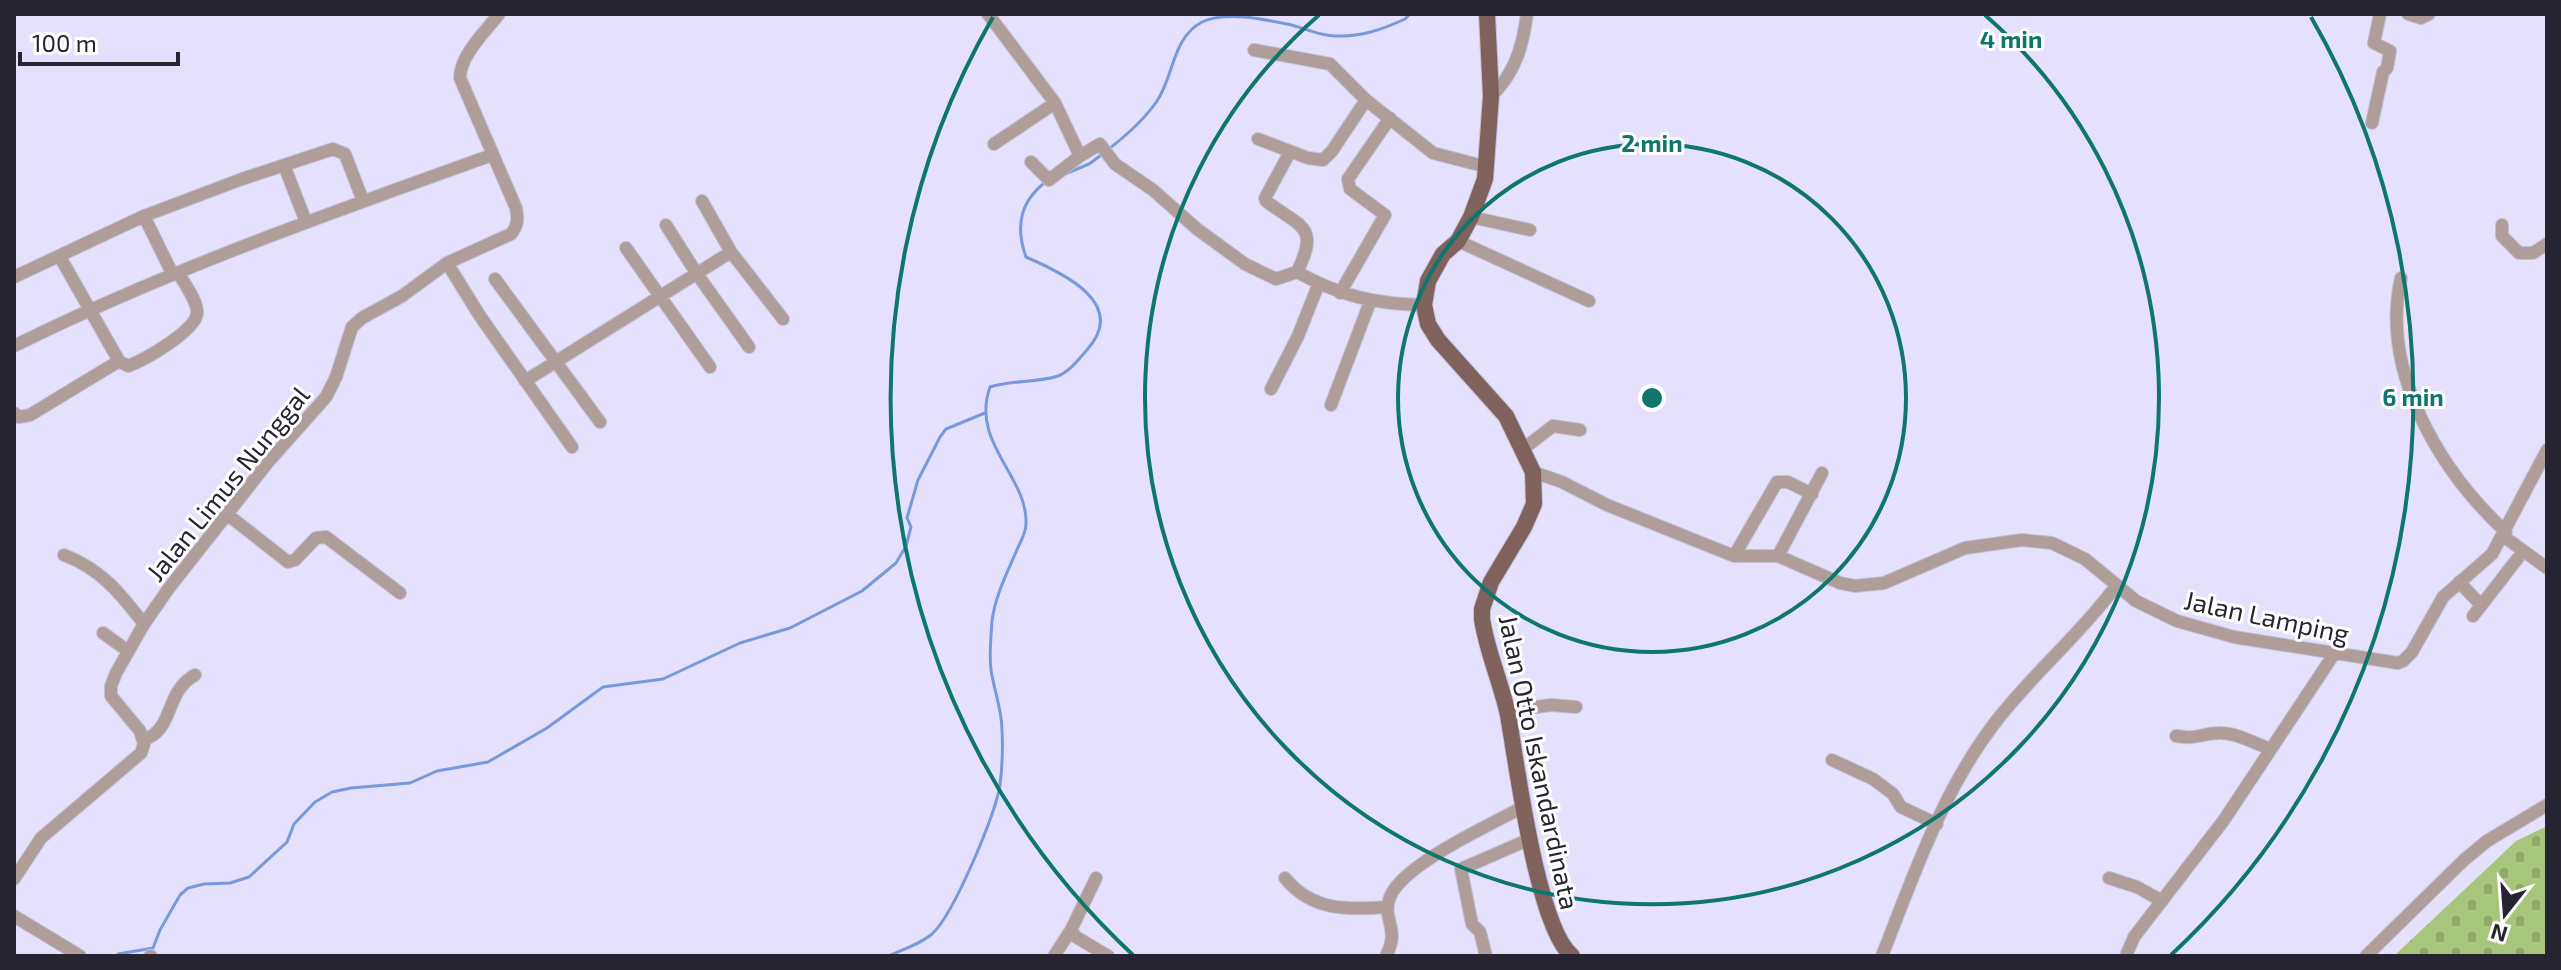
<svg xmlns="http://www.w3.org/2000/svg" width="2561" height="970" font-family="'Exo 2',sans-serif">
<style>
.cemetery{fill:url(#cemetery-stones)}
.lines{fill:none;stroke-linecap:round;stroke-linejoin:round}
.stream{stroke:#769adb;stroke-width:3}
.minor-casing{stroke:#c3bfd7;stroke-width:14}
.major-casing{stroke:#c3bfd7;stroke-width:18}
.minor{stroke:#ae9d99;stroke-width:12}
.major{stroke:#7f625c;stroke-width:16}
.ring{fill:none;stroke:#0f766e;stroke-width:4}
.labels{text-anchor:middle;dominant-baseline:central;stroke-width:6;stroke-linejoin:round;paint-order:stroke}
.street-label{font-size:26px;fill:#262431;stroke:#fff}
.centre{fill:#0f766e;stroke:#fff;stroke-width:4}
.ring-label{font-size:24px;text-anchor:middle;font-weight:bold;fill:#0f766e;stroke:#fff;stroke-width:6;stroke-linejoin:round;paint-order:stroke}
</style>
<defs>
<pattern id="cemetery-stones" width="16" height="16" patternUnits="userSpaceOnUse" patternTransform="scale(2)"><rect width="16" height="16" fill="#a7c57b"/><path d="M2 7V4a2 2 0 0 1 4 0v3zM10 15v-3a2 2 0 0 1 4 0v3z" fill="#90a96b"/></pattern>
</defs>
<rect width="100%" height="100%" fill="#e5e1fc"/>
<path class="cemetery" d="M2547,826V956H2394L2516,841Z"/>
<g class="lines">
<path class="stream" d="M1110,148C1128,134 1144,120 1157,101C1174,76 1172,38 1202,22C1225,11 1263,19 1287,24C1303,27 1318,36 1335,36C1361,37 1381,30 1405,19L1410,14
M1065,174L1089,164L1104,153
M117,956L118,954L153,948L160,930L180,895L188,888L204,884L230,883L249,877L287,842L294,824L315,802L332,792L351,788L410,783L437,771L488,762L547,728L603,687L663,679L740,643L790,628L862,591L896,563L906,546L911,527L907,518L918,480L940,437L946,429L985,413
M888,956C903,950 920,944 932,934C954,914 995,815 1000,785C1002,768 1003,747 1002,730C1002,710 994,690 991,670C989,655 991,636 992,621C995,597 1006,575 1016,552C1019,544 1026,534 1026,524C1028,476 970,443 990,387C1012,380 1036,383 1058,376C1069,372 1078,360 1086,351C1130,304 1063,273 1026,257C1015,226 1020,201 1047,181"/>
<g class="minor-casing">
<path id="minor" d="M988,14L1055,103L1080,156
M2408,14L2421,18L2429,14
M1254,50L1330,64L1366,100L1433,153L1487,167
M1491,96C1515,74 1523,45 1527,14
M2372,123L2383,72L2387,68L2390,51L2374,43L2380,14
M1258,139L1308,158L1323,160L1332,151L1366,100
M994,144L1055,103
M1031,162L1049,180L1080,156L1100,144L1115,164L1153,190L1197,229L1245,264L1276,279L1297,272C1320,225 1301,228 1266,201L1265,198L1290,152
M284,165L306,222
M702,201L731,252
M144,216L172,273
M1471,217L1530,230
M666,225L697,274L749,347
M2502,225V236L2519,253H2533L2547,244
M1458,241L1589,301
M626,248L710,367
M60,257L119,361L128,366C143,361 197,330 197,313C198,301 183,282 178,272
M447,263L480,316L572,447
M1297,272C1340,296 1375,304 1424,305
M14,277L144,216L242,179L333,149L345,154L363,201
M2401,278C2380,371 2439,470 2506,532
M495,279L600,422
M1340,293L1385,215L1350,189L1348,179L1390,118
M14,346C168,270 330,213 492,155
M525,381L731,252L783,319
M1271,389L1298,336L1319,283
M1331,405L1370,302
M14,413L19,417L30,415L119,361
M1523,449L1553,426L1580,430
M1533,472L1562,482L1607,505L1734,556H1778L1840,583L1855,586L1884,583L1965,548L2022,540L2052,543L2085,559L2136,601L2177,621L2234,637L2398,663L2403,661L2412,652L2443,597L2492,554L2547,450
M228,515L288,562L295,560L316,538L326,537L400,593
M2503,536L2547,568
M64,555C101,569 120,593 144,624
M1734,556L1777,482H1788L1812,494
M1778,556L1822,473
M2459,582L2481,605
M2473,616L2518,558
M103,633L128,651
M1507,711L1551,705L1576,707
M2176,736C2197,740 2202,733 2220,733C2237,733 2254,743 2270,749
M143,740C175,730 164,692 195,675
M1832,760L1873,779L1893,794L1901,807L1937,824
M1285,878C1312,911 1347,910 1387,907
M2109,878L2137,887L2162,901
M14,879L41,838L141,753L144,744L140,731L111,696V686L116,673L144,624L169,588L269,461L326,397L336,377L352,327L362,318L402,296L447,263L511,234C518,226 518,218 516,208L460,78C460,55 486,31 499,14
M14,916L80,956
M1071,930L1076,937L1108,956
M150,956H151
M1054,956L1071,930L1096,878
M1386,956C1401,928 1381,919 1390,897C1403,864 1490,825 1523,807
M1486,956L1480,932L1472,924L1461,869L1530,839
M1882,956C1913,877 1942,792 1994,724C2031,675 2079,636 2116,586
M2126,956L2134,937L2224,820L2334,654
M2366,956L2464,860L2487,841L2547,805"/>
</g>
<g class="major-casing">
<path id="major" d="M1487,14L1491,96L1485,179L1471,217L1458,241L1443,254L1428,281L1424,305L1428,324L1438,340L1506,416L1533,472L1534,504L1524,527L1491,582L1482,609V619C1487,652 1501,682 1508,715C1517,765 1537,927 1572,956"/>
</g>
<use href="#minor" class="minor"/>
<use href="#major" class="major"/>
</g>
<g class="ring">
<circle cx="1652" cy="398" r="254"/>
<path d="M1985 15A507 507 0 1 1 1319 15"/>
<path d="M1133 955A761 761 0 0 1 993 17M2311 17A761 761 0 0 1 2171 955"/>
</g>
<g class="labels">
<g class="street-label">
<text transform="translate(227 483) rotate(-51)">Jalan Limus Nunggal</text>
<text transform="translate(2267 616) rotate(12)">Jalan Lamping</text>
<text transform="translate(1540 762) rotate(78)">Jalan Otto Iskandardinata</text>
</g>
</g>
<circle cx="1652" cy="398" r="12" class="centre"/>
<g class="ring-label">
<text x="2011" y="48">4 min</text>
<text x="1652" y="152">2 min</text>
<text x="2413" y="406">6 min</text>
</g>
<rect width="2561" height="970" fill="none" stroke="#262431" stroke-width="32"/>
<g transform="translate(2505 914) rotate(197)" stroke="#ffffff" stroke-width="6" paint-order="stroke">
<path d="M0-6L14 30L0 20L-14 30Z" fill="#262431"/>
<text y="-12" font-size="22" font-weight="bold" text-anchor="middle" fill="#262431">N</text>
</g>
<path d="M20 52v12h158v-12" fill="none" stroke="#262431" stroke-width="4"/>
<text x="32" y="52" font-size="24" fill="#262431" stroke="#ffffff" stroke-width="6" paint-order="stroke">100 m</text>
</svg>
